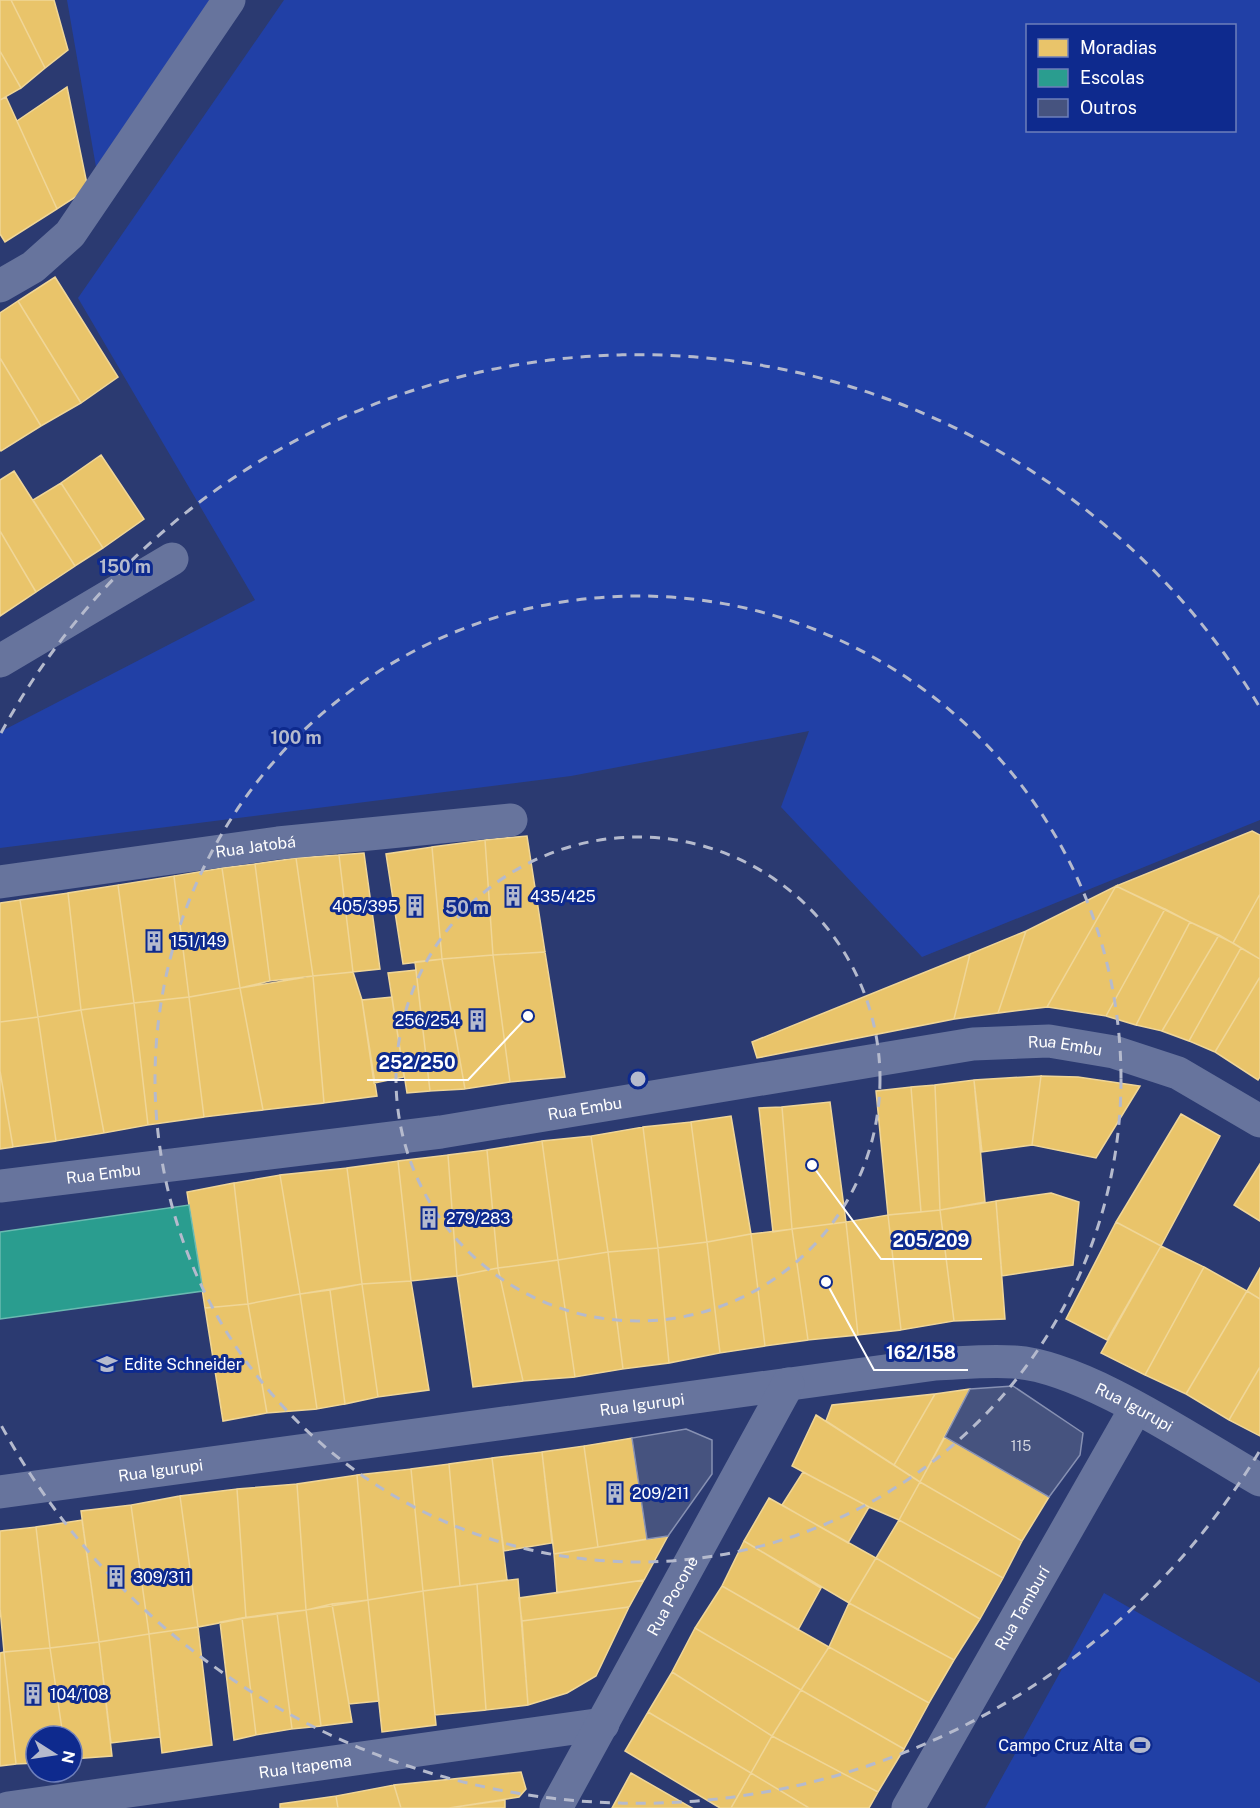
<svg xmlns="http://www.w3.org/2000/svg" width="1260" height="1808" font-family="'Public Sans',sans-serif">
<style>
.green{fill:#2140a6;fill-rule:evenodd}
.homes{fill:#e9c46a;stroke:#f0d697;stroke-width:1.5}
.schools{fill:#2a9d8f;stroke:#6abab1;stroke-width:1.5}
.building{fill:#46537f;stroke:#8791b3;stroke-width:1.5}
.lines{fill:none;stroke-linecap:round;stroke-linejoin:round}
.minor{stroke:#67749d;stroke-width:33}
.ring{fill:none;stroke:#b5bacd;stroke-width:3;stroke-dasharray:10 8}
.labels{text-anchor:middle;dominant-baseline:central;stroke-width:6;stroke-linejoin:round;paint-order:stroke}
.number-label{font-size:14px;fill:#d1d4df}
.street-label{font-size:16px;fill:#fff;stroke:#0e2a8e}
.poi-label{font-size:16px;fill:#fff;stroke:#0e2a8e;text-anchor:start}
.centre{fill:#b5bacd;stroke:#0e2a8e;stroke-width:3}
.ring-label{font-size:18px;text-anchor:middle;font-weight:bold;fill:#b5bacd;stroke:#0e2a8e;stroke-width:6;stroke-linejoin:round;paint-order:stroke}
.leader{fill:none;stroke:#fff;stroke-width:2}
.callout-dot{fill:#fff;stroke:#0e2a8e;stroke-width:2}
.callout-label{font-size:18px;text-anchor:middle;font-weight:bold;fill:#fff;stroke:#0e2a8e;stroke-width:6;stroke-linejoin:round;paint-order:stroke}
</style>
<rect width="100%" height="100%" fill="#2b3a71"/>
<path class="green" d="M67,0H210L96,167Z
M284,0H1260V820L922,957L781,807L809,731L571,776L0,848V732L255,600L78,298ZM1028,26H1234V130H1028Z
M1104,1593L1260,1683V1808H985Z"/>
<path class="homes" d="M0,0H11L45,68L21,88L0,51Z
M11,0H54L68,50L45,68Z
M0,51L21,88L0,100Z
M67,87L88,189L57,209L17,121Z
M6,97L57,209L5,242L0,234V100Z
M55,277L118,377L81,403L18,301Z
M18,301L81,403L41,426L0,358V313Z
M0,358L41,426L1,451L0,449Z
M101,455L144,519L103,548L61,483Z
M14,471L75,566L36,592L0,531V480Z
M61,483L103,548L75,566L33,500Z
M0,531L36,592L0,616Z
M1252,831L1260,835V894L1233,943L1116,886Z
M527,836L545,952L493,955L485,840Z
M485,840L493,955L442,959L432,847Z
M432,847L442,959L403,964L386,854Z
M364,853L380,969L353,972L339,855Z
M339,855L353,972L313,976L296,858Z
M296,858L313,976L270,981L255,864Z
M255,864L270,981L240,988L222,868Z
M222,868L240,988L189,997L174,876Z
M174,876L189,997L134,1003L118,885Z
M118,885L134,1003L81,1010L68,893Z
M1116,886L1165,909L1106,1016L1047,1007Z
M1116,886L1047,1007L998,1013L1026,931Z
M68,893L81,1010L38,1017L20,900Z
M1260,894V959L1233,943Z
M20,900L38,1017L0,1022V903Z
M1165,909L1190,922L1136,1025L1106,1016Z
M1190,922L1219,935L1162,1031L1136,1025Z
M1026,931L998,1013L954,1019L970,954Z
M1219,935L1241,948L1189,1041L1162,1031Z
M1241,948L1260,959V977L1215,1052L1189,1041Z
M545,952L565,1077L510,1082L493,955Z
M970,954L954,1019L757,1058L752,1042Z
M493,955L510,1082L465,1089L442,959Z
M442,959L465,1089L430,1091L415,962Z
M416,970L430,1091L407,1093L388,973Z
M353,972L362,1000L377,1096L324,1103L313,976Z
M313,976L324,1103L263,1110L240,988Z
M1260,977V1077L1258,1080L1215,1052Z
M240,988L263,1110L204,1117L189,997Z
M189,997L204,1117L148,1125L134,1003Z
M392,997L404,1077L374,1083L362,1000Z
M134,1003L148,1125L104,1133L81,1010Z
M81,1010L104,1133L56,1141L38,1017Z
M38,1017L56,1141L13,1147L0,1071V1022Z
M0,1071L13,1147L0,1149Z
M1041,1076L1078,1077L1140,1086L1096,1158L1032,1145Z
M1041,1076L1032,1145L982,1152L974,1080Z
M974,1080L985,1202L940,1210L935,1085Z
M935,1085L940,1210L921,1212L911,1087Z
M911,1087L921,1212L888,1215L876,1091Z
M830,1102L846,1222L792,1229L782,1107Z
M782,1107L792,1229L773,1232L759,1108Z
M1181,1114L1220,1136L1161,1246L1116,1222Z
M731,1116L751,1234L707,1242L691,1122Z
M691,1122L707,1242L658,1248L643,1127Z
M643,1127L658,1248L608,1252L591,1136Z
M591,1136L608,1252L558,1260L542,1141Z
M542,1141L558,1260L498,1268L487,1150Z
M487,1150L498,1268L457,1276L448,1155Z
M448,1155L457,1276L411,1281L398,1161Z
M398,1161L411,1281L362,1284L347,1168Z
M1260,1164V1221L1234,1205Z
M347,1168L362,1284L300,1294L280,1175Z
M280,1175L300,1294L248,1304L234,1183Z
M234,1183L248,1304L205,1308L187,1192Z
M1051,1193L1079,1202L1073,1265L1002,1276L996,1201Z
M996,1201L1005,1319L954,1321L940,1210Z
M940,1210L954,1321L901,1330L888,1215Z
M888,1215L901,1330L858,1335L846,1222Z
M846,1222L858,1335L808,1340L792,1229Z
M1116,1222L1161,1246L1107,1340L1066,1319Z
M792,1229L808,1340L765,1346L751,1234Z
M751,1234L765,1346L720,1353L707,1242Z
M707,1242L720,1353L669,1363L658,1248Z
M1161,1246L1204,1267L1145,1375L1101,1353Z
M658,1248L669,1363L623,1369L608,1252Z
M608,1252L623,1369L575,1377L558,1260Z
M558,1260L575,1377L523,1381L498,1268Z
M1204,1267L1247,1291L1186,1394L1145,1375Z
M498,1268L523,1381L473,1387L457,1276Z
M1260,1268V1299L1247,1291Z
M411,1281L429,1390L378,1397L362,1284Z
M362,1284L378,1397L345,1404L330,1290Z
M330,1290L345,1404L317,1409L300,1294Z
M1247,1291L1260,1299V1367L1229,1420L1186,1394Z
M300,1294L317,1409L267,1413L248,1304Z
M248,1304L267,1413L223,1421L205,1308Z
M1260,1367V1436L1229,1420Z
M970,1389L920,1482L894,1465L935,1394Z
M935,1394L894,1465L826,1421L832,1405Z
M816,1415L920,1482L899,1520L869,1507L792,1466Z
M945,1437L1049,1497L1022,1541L920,1482Z
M632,1438L647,1539L598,1547L584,1446Z
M584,1446L598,1547L554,1554L542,1452Z
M542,1452L552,1543L504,1551L492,1458Z
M492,1458L507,1580L460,1586L449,1464Z
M449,1464L460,1586L423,1591L411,1469Z
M411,1469L423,1591L368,1600L357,1475Z
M803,1472L869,1507L848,1543L782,1505Z
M357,1475L368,1600L306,1610L297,1484Z
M920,1482L1022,1541L1003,1578L899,1520Z
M297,1484L306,1610L246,1618L237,1489Z
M237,1489L246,1618L198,1627L180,1496Z
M180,1496L198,1627L149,1634L131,1505Z
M769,1498L876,1558L849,1603L744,1541Z
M131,1505L149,1634L99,1642L81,1511Z
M82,1520L99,1642L50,1648L36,1527Z
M899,1520L1003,1578L980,1619L876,1558Z
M36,1527L50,1648L4,1652L0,1608V1531Z
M668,1536L644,1580L557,1593L554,1554Z
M744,1541L821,1588L798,1630L722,1586Z
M876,1558L980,1619L954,1660L849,1603Z
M518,1579L528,1705L486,1710L477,1584Z
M644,1580L629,1607L522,1621L519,1598Z
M477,1584L486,1710L435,1715L423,1591Z
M722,1586L829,1647L801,1690L695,1628Z
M423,1591L436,1725L382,1732L368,1600Z
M368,1600L379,1701L349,1704L332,1604Z
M849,1603L954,1660L929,1703L829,1647Z
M332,1604L352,1722L321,1726L306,1610Z
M629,1607L596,1676L567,1693L528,1705L522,1621Z
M306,1610L321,1726L292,1729L277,1613Z
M277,1613L292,1729L256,1735L242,1618Z
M242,1618L256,1735L234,1740L220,1622Z
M198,1627L212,1745L162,1753L149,1634Z
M695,1628L801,1690L772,1736L672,1672Z
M149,1634L160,1737L111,1743L99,1642Z
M99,1642L112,1756L72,1759V1736H63L50,1648Z
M829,1647L929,1703L904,1749L801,1690Z
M50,1648L63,1736H36V1763L16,1764L4,1652Z
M4,1652L16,1764L0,1766V1653Z
M672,1672L772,1736L751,1773L648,1712Z
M801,1690L904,1749L878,1792L772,1736Z
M648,1712L751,1773L731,1808H720L625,1751Z
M772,1736L878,1792L869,1808H809L751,1773Z
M521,1772L526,1789L519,1797L449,1808H401L394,1785Z
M631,1773L692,1808H612Z
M751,1773L809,1808H731Z
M394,1785L401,1808H338L336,1796Z
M336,1796L338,1808H280V1804Z
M505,1800V1808H449Z"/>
<path class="schools" d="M189,1205L203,1291L0,1319V1232Z"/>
<path class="building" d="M1013,1386L1083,1433L1080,1455L1049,1497L945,1437L970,1389Z
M686,1429L712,1440V1474L668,1536L647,1539L632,1438Z"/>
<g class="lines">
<g class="minor">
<path d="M0,286L33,267L70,234L229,0"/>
<path d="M0,661L172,559"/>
<path id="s1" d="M0,882L278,843L511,820"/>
<path id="s2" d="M0,1186L441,1132L973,1044L1049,1041L1114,1052L1178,1073L1260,1121"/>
<path id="s3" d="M0,1492L936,1364C962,1363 988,1360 1014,1362C1084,1366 1197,1444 1260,1480"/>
<path id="s4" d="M8,1808L603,1724"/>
<path id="s5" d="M556,1808L788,1384"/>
<path id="s6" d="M908,1808L1136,1408"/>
</g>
</g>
<g class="ring">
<circle cx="638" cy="1079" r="242"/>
<circle cx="638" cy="1079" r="483"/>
<path d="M1259 1452A725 725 0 0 1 1 1425M1 733A725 725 0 0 1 1259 706"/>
</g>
<defs>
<g id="building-bare" transform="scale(1.62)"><path d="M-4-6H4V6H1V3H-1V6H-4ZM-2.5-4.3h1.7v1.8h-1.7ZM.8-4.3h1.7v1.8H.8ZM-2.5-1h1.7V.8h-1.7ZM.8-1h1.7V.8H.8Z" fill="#b5bacd" stroke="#0e2a8e" stroke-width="2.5" paint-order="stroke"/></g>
<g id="school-bare" transform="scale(1.62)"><path d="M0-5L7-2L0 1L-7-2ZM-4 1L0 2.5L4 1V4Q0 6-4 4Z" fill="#b5bacd" stroke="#0e2a8e" stroke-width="2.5" paint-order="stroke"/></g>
<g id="stadium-bare" transform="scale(1.62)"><path d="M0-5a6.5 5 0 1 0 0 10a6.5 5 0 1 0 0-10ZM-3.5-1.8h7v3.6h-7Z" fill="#b5bacd" stroke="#0e2a8e" stroke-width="2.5" paint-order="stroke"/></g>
</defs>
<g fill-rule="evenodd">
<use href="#building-bare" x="513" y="896"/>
<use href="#building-bare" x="415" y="906"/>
<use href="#building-bare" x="154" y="941"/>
<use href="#building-bare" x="477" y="1020"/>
<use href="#building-bare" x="429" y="1218"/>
<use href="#school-bare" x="107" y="1364"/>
<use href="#building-bare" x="615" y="1493"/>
<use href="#building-bare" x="116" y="1577"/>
<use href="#building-bare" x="33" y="1694"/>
<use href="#stadium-bare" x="1140" y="1745"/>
</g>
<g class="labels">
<g class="number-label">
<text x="1021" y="1446">115</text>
</g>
<g class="street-label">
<text stroke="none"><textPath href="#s1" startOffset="258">Rua Jatobá</textPath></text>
<text stroke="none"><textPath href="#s2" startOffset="1076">Rua Embu</textPath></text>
<text stroke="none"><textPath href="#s2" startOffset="590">Rua Embu</textPath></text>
<text stroke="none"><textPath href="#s2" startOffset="104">Rua Embu</textPath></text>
<text stroke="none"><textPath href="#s3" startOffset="648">Rua Igurupi</textPath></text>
<text stroke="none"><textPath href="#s3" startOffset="1152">Rua Igurupi</textPath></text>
<text stroke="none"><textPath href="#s3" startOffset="162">Rua Igurupi</textPath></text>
<text stroke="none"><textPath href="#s5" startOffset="242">Rua Pocone</textPath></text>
<text stroke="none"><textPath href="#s6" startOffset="230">Rua Tamburí</textPath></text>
<text stroke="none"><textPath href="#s4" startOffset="300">Rua Itapema</textPath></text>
</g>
<g class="poi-label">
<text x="530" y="896">435/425</text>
<text x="398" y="906" text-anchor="end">405/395</text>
<text x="171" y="941">151/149</text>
<text x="460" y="1020" text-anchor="end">256/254</text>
<text x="446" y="1218">279/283</text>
<text x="124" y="1364">Edite Schneider</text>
<text x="632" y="1493">209/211</text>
<text x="133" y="1577">309/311</text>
<text x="50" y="1694">104/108</text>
<text x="1123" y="1745" text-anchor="end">Campo Cruz Alta</text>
</g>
</g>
<circle cx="638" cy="1079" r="9" class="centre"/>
<g class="ring-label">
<text x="125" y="573">150 m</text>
<text x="296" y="744">100 m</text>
<text x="467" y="914">50 m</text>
</g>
<path class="leader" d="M528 1016L468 1080H367M812 1165L881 1259H982M826 1282L874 1370H968"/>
<g class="callout-dot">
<circle cx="528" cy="1016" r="6"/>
<circle cx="812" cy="1165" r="6"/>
<circle cx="826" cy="1282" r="6"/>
</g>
<g class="callout-label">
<text x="417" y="1069">252/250</text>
<text x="931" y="1247">205/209</text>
<text x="921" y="1359">162/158</text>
</g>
<rect x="1026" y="24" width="210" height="108" fill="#0e2a8e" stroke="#6e7fbb" stroke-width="1.5"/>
<rect x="1038" y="39" width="30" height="18" fill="#e9c46a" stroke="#6e7fbb" stroke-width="1.5"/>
<text x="1080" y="54" font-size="18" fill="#ffffff">Moradias</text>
<rect x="1038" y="69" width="30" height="18" fill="#2a9d8f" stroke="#6e7fbb" stroke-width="1.5"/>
<text x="1080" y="84" font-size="18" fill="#ffffff">Escolas</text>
<rect x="1038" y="99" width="30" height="18" fill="#46537f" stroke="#6e7fbb" stroke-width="1.5"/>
<text x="1080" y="114" font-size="18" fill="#ffffff">Outros</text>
<g transform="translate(54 1754) rotate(102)"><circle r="28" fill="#0e2a8e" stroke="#6e7fbb" stroke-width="1.5"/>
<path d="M0-4.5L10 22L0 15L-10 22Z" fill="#b5bacd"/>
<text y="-9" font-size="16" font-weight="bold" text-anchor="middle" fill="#ffffff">N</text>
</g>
</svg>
